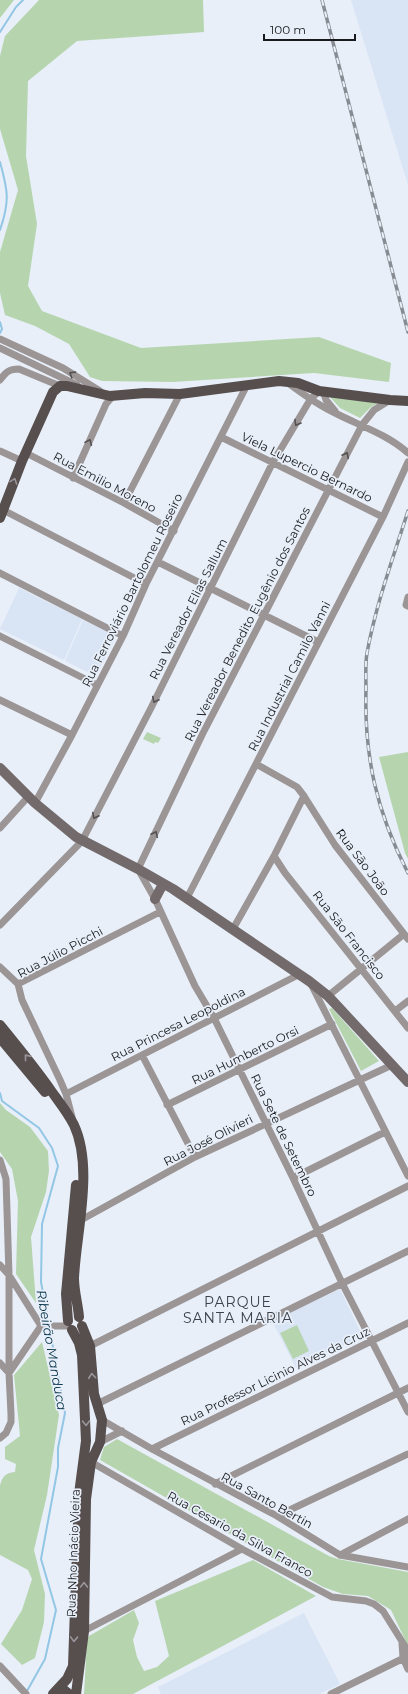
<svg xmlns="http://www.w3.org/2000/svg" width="408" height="1694" font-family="Montserrat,sans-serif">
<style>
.built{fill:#d9e4f5}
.green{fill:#b6d5af}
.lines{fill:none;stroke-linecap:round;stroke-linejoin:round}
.stream{stroke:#92c6e5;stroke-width:2}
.street{stroke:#9b9595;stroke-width:7}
.secondary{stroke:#736b6b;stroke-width:10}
.primary{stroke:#574e4e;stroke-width:10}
.rail-casing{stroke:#878b92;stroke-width:3.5}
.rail{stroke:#e8eff9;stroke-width:2;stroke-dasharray:6;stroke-linecap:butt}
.oneway{stroke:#535153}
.oneway2{stroke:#98969b}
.labels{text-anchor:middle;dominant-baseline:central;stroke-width:3.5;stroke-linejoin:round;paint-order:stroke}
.street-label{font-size:12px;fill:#181a1d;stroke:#e8eff9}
.water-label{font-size:13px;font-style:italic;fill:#053248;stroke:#e8eff9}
.quarter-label{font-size:14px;letter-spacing:1px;fill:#3c424a;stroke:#e8eff9}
</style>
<rect width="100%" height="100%" fill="#e8eff9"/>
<path class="built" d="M351,0H408V185Z
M19,588L82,619L64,660L0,629Z
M83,620L111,633L113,637V643L96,676L65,661Z
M340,1289L362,1335L359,1338L296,1368L272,1321Z
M304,1613L340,1684L319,1694H161L158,1687Z"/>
<path class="green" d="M0,0H14L0,18Z
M39,0H203L204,32L77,41L28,81L26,156L37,224L28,286L42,311L141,348L319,337L391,363L389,382L314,373L173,382L102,381L90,377L69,344L35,326L5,315L0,293V252L18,190L0,129V56L5,36Z
M329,396L380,402L371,407L360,418L340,408Z
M147,732L161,738L158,743L155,742L154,744L143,739Z
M408,752V859L405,853L379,757Z
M332,1008L379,1061L361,1071L329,1009Z
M0,1103L6,1110L30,1127L48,1151L49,1171L46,1192L31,1237L36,1303L16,1274L18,1201L12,1169L0,1152Z
M297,1325L309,1351L293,1359L280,1333Z
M42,1342L59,1415L47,1495L34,1550L45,1594L44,1622L35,1658L22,1665L1,1644L22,1610L32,1579L28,1570L0,1555V1485C3,1476 5,1473 15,1472L16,1464L5,1459V1447L20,1436L14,1375Z
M117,1439L329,1556L338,1559L408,1572V1646L391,1610L368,1596L343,1594L323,1587L100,1460L104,1447Z
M253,1560L316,1596L133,1694H84L87,1640L89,1636L134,1610L139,1623L133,1640L137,1657L144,1671L157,1667L169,1656L155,1601Z"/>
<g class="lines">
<path class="stream" d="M0,32L16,7L23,0
M0,162C8,191 10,201 0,230
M0,322L2,329L0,333
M0,1093L2,1101L39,1128L52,1148L58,1166L42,1224L41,1282L65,1413L58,1448V1467L41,1559L56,1610L45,1659L27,1691"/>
<path class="street" d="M0,339L63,368L100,391
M0,348L77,385
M0,380C6,372 9,369 19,369L60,386
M288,383C304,395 319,406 337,414C361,426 388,435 408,453
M323,391L326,400L335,411
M390,400L374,410L362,425L202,735L138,869L155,899L195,986L214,1018L293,1178L342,1283L408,1412
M221,437L383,517
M0,451L22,461
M26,453L124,503L174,531
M73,478L106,404L113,396
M124,503L180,394
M3,510L146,584
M158,562L318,642
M0,573L123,636
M408,597L406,605L408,606
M0,636L97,685
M0,700L72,735
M256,764L297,787L304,796L335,845L408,939
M35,803L72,735L123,636L146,584L247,385
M0,828L28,797
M274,856L285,873L408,1028
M187,898L383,517L408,462
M0,925L82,841L151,708L273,462L310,400L319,391
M233,929L274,856L304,796
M0,967L18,984
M311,984L408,1176
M328,996L404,934
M395,1011L408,1001
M142,1055L195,1157
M66,1094L300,974
M167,1105L332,1024
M72,1117L66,1094L60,1080L22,1000L18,984L160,912
M0,1160L6,1179L9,1275V1373L11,1414V1422L6,1433L0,1438
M293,1178L385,1132
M81,1220L195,1157L392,1065
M0,1265L9,1275L41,1326
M41,1326H68
M90,1346L408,1186
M0,1363L9,1373L41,1326
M97,1404L408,1251
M102,1420L152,1449L277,1516L340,1555L408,1567
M100,1442L122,1431
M152,1449L408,1323
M91,1462L242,1549L332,1597L366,1601L374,1604L383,1611L408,1651
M215,1484L408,1388
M277,1516L408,1454
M340,1555L408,1519
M84,1631L242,1549
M402,1643L403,1658L408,1669
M0,1666L26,1694
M331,1694L408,1656"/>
<path class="secondary" d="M0,768L35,803L76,837L138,869L173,889L309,981L328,996L408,1082
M155,899L163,884"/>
<path class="primary" d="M0,518L22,461L53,392L60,386H67L110,396L145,393L180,394L279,381L298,383L319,391L390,400L408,401
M0,1025C18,1047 36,1069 52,1092C60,1103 68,1113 74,1125C94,1168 76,1233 74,1278C74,1292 78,1304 79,1317
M0,1038L45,1092
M68,1321L66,1294L76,1185
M56,1693L63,1689L69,1694
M53,1694L67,1679L73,1666L79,1494L86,1441L82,1355L79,1343L72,1330
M76,1694L84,1631L86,1499L91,1462L100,1442L102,1420L94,1394L90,1346L82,1326"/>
<g class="rail-casing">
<path id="rail" d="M322,0L408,332
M408,511C393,558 376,604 367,653C365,665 366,678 366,689C364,757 377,813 408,873"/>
</g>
<use href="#rail" class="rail"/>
</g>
<defs><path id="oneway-chevron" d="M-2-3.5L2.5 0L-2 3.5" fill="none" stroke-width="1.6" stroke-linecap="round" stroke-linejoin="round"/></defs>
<g class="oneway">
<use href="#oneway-chevron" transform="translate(72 374) rotate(-148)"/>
<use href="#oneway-chevron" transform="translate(297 423) rotate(120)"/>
<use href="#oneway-chevron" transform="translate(89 442) rotate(-66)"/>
<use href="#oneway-chevron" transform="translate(346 455) rotate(-63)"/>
<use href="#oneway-chevron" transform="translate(155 700) rotate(117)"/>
<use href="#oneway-chevron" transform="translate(95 816) rotate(117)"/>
<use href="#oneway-chevron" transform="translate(155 834) rotate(-64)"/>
</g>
<g class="oneway2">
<use href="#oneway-chevron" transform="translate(14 481) rotate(-70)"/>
<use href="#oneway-chevron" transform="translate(27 1057) rotate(-129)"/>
<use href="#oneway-chevron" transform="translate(92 1376) rotate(-95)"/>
<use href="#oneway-chevron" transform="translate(86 1423) rotate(89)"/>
<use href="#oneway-chevron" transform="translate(84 1585) rotate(-89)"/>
<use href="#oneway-chevron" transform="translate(74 1639) rotate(92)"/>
</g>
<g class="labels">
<g class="street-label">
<text transform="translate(307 467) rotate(26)">Viela Lupercio Bernardo</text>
<text transform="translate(105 482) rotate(28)">Rua Emilio Moreno</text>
<text transform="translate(132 590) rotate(-64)">Rua Ferroviário Bartolomeu Roseiro</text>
<text transform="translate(188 609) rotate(-63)">Rua Vereador Elias Sallum</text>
<text transform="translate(247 624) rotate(-63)">Rua Vereador Benedito Eugênio dos Santos</text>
<text transform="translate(289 676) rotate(-63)">Rua Industrial Camilo Vanni</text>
<text transform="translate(363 862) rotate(53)">Rua São João</text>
<text transform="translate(349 935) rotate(52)">Rua São Francisco</text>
<text transform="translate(60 952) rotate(-28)">Rua Júlio Picchi</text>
<text transform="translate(178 1024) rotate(-27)">Rua Princesa Leopoldina</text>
<text transform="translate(245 1055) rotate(-26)">Rua Humberto Orsi</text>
<text transform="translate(284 1135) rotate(64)">Rua Sete de Setembro</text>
<text transform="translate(208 1140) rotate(-27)">Rua José Olivieri</text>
<text transform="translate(275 1376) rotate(-26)">Rua Professor Licinio Alves da Cruz</text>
<text transform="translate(267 1500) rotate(29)">Rua Santo Bertin</text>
<text transform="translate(240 1534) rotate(29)">Rua Cesario da Silva Franco</text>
<text transform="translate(73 1553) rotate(-88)">Rua Nho Inácio Vieira</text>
</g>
<g class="water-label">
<text transform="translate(52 1350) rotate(80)">Ribeirão Manduca</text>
</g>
<g class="quarter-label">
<text x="238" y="1302">PARQUE<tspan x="238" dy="16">SANTA MARIA</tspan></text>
</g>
</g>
<path d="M264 34v6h91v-6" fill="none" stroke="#181a1d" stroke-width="2"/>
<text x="270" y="34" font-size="12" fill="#181a1d" stroke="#e8eff9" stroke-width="3" paint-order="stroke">100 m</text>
</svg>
